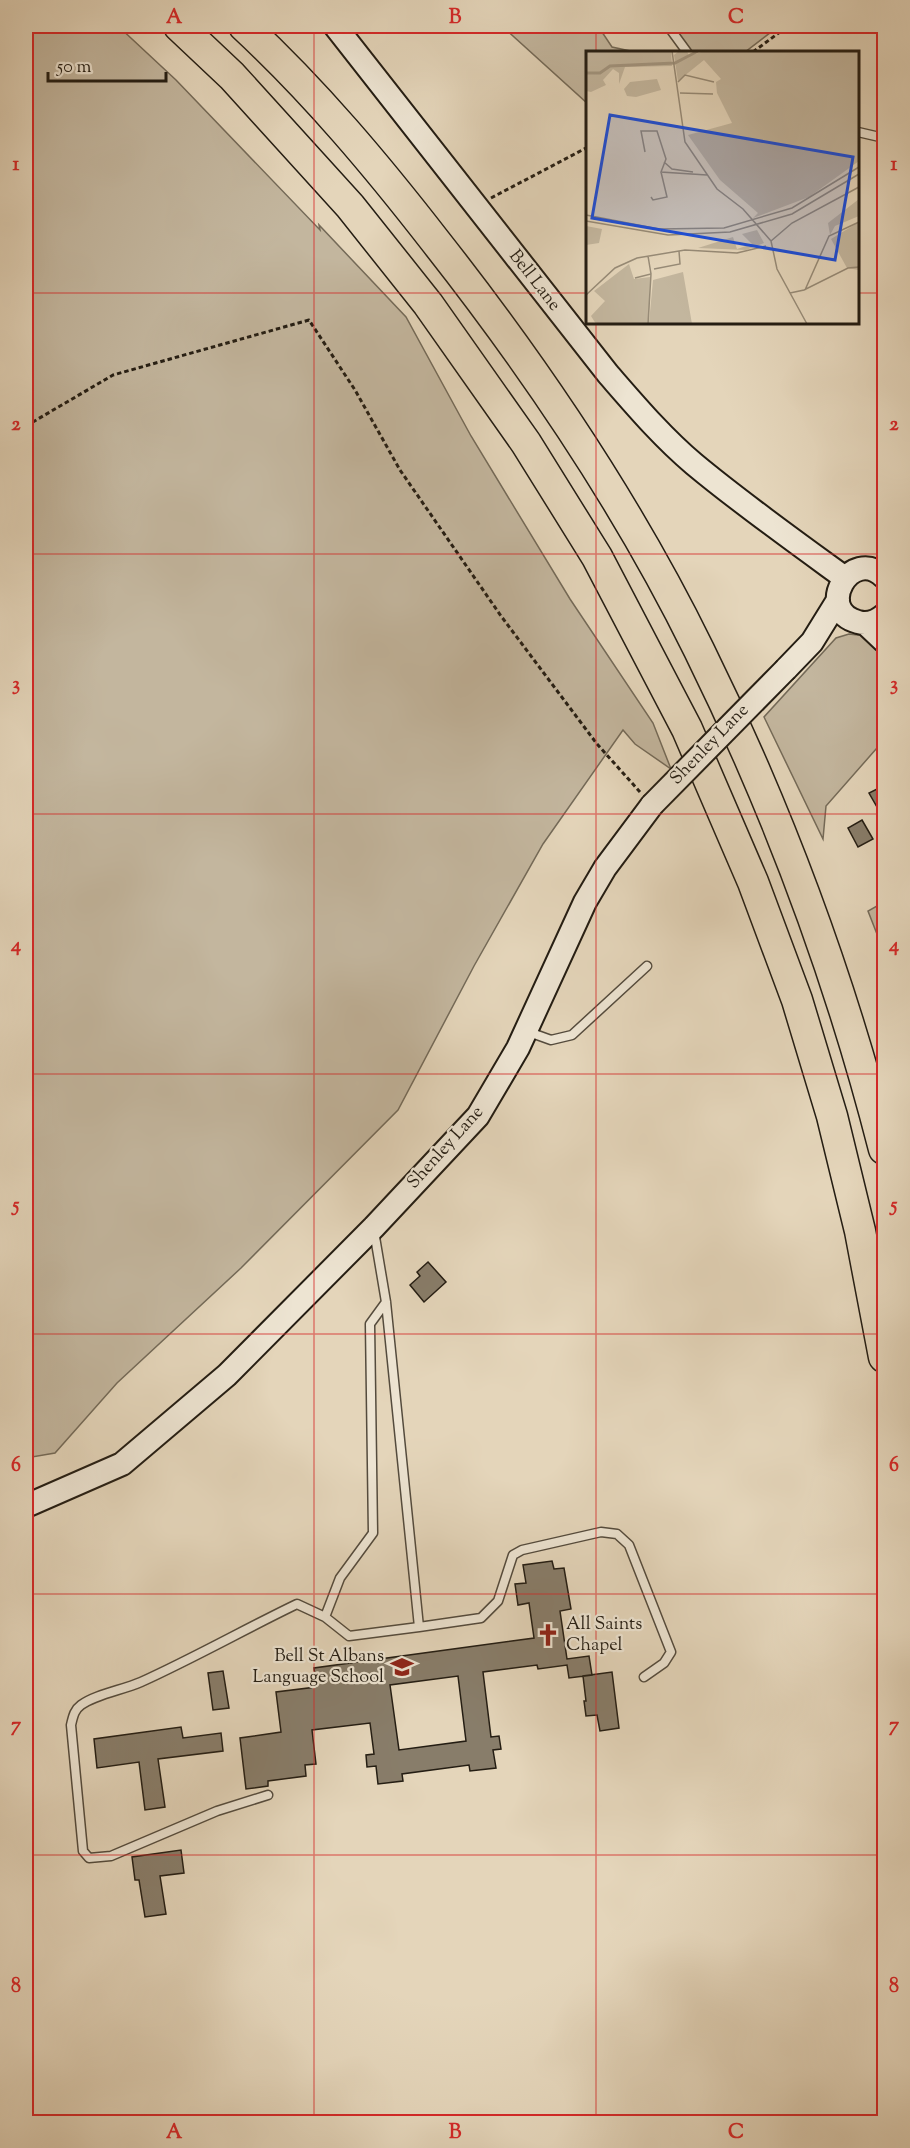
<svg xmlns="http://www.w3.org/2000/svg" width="910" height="2148" font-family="'Sorts Mill Goudy',serif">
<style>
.green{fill:#c3b69e;stroke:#746a58;stroke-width:1.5}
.building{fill:#887d6a;stroke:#241d13;stroke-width:1.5;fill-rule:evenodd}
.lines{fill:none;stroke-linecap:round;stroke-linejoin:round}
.lane-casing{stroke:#544b3d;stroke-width:11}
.secondary-casing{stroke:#241d13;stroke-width:26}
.highway-casing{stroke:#241d13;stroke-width:33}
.path{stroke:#241d13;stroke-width:3;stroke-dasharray:4.5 3;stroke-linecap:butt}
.lane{stroke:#ede4d2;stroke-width:8}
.secondary{stroke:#ede4d2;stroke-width:22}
.highway{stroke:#e4d5ba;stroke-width:30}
.secondary-bridge-casing{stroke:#241d13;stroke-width:26;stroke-linecap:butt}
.secondary-bridge{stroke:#ede4d2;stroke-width:22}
.grid{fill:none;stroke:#d62828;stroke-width:1.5;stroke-opacity:0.55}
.labels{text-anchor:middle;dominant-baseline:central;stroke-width:4.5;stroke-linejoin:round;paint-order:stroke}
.street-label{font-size:18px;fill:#241d13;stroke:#ede4d2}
.poi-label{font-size:18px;fill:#241d13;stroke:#ede4d2;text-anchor:start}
.inset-river{fill:none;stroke:#a39681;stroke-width:3}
.inset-road{fill:none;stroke:#978b77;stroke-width:1.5}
.view{fill:#1d4ed8;fill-opacity:0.15;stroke:#1d4ed8;stroke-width:3}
.inset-edge{fill:none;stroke:#241d13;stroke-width:3}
.neatline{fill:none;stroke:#d62828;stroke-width:2}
.grid-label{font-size:20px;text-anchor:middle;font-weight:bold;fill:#d62828}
</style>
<rect width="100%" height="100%" fill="#e4d5ba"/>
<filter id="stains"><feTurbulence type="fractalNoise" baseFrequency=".00333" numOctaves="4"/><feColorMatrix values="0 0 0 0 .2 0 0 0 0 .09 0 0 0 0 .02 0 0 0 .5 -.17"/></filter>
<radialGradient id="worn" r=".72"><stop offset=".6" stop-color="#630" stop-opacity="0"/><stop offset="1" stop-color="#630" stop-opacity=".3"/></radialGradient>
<path class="green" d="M26,26H118L176,80L320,230L319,225L406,317L471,436L570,599L653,723L671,769L635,744L623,730L543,844L474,966L398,1110L241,1268L117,1383L55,1453L32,1457L26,1442Z
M502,26H598L612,47L635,52H588L587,103Z
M672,26H779L745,52H692Z
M849,634L866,636L884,655V740L826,806L823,839L764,717L836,638Z
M884,902V952L868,911Z"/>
<path class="building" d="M885,785V821L869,793Z
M862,820L873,839L858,847L848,828Z
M428,1262L446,1282L424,1302L410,1285L420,1276L417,1272Z
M552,1561L554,1569L564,1568L571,1609L560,1611L567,1659L589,1656L592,1675L569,1678L567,1665L538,1669L537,1665L483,1672L491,1737L499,1736L501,1749L493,1750L496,1768L470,1771L469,1765L402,1774L403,1781L378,1784L376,1766L367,1767L366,1755L374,1754L370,1723L312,1730L316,1764L305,1765L306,1776L268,1781V1786L246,1789L240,1738L281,1732L276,1692L316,1687L314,1668L534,1638L529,1603L518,1605L515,1584L526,1583L523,1565ZM458,1676L466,1741L399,1750L390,1685Z
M223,1671L229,1708L213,1710L208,1673Z
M612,1672L619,1728L600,1731L597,1715L586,1716L584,1701H586L583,1676Z
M181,1727L183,1738L221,1733L223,1751L158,1759L165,1807L145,1810L139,1762L97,1768L94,1739Z
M181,1850L184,1873L160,1876L166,1914L145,1917L139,1880H135L132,1857Z"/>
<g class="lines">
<g class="lane-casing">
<path id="lane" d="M668,26L687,52
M858,132L884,138
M526,1031L551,1040L572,1035L647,966
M325,1617L340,1578L373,1533L370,1324L386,1302
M419,1627L481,1618L498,1601L513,1555L522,1550L601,1532L617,1534L629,1545L671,1652L664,1663L644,1677
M268,1795L217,1811L111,1856L89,1858L83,1851L71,1725C73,1717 74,1710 81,1705C96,1694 123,1690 141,1682C194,1658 245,1629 297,1604L325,1617L349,1636L419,1627L386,1302L374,1231"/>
</g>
<g class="secondary-casing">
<path id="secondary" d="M335,26L608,374C635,405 662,437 694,464C742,504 794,541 845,578
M884,577C851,545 814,611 858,622C868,625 877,621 884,615
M866,624L884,641
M786,669L812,642L838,600
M26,1506L122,1464L227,1375L374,1227L478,1116L518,1048L585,902L605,868L652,805"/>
</g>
<g class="highway-casing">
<path id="highway" d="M179,26L232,76L350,206L428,304L526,443L597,557L687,729L753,882L797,1000L832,1116L860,1231L884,1357
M244,26C315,92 377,166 436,242C536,369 628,505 699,650C778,810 840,977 884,1149"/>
</g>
<path class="path" d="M753,52L788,26
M491,198L588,147
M26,426L113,375L309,320L355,390L400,470L501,616L597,744L640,792"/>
<use href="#lane" class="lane"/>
<use href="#secondary" class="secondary"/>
<use href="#highway" class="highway"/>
<g class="secondary-bridge-casing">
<path id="secondary-bridge" d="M652,805L786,669"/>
</g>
<use href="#secondary-bridge" class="secondary-bridge"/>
</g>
<path class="grid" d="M314,26V2122M596,26V52M26,293H588M858,293H884M596,322V2122M26,554H884M26,814H884M26,1074H884M26,1334H884M26,1594H884M26,1855H884"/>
<defs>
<g id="church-bare" transform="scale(1.8)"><path d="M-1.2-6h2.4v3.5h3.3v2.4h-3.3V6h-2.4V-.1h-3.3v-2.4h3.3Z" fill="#8f2418" stroke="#ede4d2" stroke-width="2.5" paint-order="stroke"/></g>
<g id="school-bare" transform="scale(1.8)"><path d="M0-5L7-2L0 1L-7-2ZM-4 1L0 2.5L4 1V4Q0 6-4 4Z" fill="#8f2418" stroke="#ede4d2" stroke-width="2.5" paint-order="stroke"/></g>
</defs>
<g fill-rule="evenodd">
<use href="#church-bare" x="548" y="1635"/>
<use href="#school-bare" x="402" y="1667"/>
</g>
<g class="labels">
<g class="street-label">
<text transform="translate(534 281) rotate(52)">Bell Lane</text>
<text transform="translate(710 745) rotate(-46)">Shenley Lane</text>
<text transform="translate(446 1148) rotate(-48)">Shenley Lane</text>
</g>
<g class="poi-label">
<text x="566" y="1625">All Saints<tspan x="566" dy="21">Chapel</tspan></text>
<text x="384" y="1657" text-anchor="end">Bell St Albans<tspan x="384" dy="21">Language School</tspan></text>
</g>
</g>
<g transform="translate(586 51)">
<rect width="273" height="273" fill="#e4d5ba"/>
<path d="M0,0H85L86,15L39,16L33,33V22L27,18L17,29L20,34L5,41L0,40ZM93,0H101L103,5L118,0H273V110L223,146L167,167L172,162L134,129L102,84L146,72L131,42L130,31L135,28L118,9L92,30L88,4ZM71,28L75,39L50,46L41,45L38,38L44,31ZM273,148V165L249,175L244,184L242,172ZM273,171V219L261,217L245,188ZM0,175L16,178L13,192L0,194ZM171,179L178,192L160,199L112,197L147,186L151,198L166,193L156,183ZM43,213L48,228L64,226L63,272L67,229L97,221L106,273H10L5,265L19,250L8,240Z" fill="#c3b69e"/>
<path class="inset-river" d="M0,22H14L24,15L89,12L112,0"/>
<path class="inset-road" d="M86,0L99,91L131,138L157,158L185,190M92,31L99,24L128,31M94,42L127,43M59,101L55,80H71L80,108L75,121L121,124M78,111L86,118L107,121M65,146L67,149L81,146L75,121M0,164L73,178L138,177L206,157L273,116M0,170L82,184L144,181L206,163L273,123M185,190L206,172L273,136M185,190L191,218L221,273M68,218L94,213L93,200M49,227L65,223L62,205M219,239L243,185L273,171M204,242L218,239L262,217L273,216M0,244L29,217L51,207L99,199L151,202L180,195M62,273L65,223"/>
<path class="view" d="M24,64L267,106L249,209L6,167Z"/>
<rect width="273" height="273" class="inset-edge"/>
</g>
<rect width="910" height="2148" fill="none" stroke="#e4d5ba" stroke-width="66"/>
<path d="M48 72v9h118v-9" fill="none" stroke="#241d13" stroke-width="3"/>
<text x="57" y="72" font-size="18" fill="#241d13" stroke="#ede4d2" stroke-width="4.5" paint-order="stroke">50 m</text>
<rect x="33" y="33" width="844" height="2082" class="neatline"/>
<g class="grid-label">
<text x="174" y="23">A</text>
<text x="455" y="23">B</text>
<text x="736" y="23">C</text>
<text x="16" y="170">1</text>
<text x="894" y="170">1</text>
<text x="16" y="430">2</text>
<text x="894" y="430">2</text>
<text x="16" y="690">3</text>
<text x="894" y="690">3</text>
<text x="16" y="951">4</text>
<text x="894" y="951">4</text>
<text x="16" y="1211">5</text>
<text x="894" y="1211">5</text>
<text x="16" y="1471">6</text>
<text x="894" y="1471">6</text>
<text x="16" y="1731">7</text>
<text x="894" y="1731">7</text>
<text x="16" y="1992">8</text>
<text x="894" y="1992">8</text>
<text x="174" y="2138">A</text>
<text x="455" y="2138">B</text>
<text x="736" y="2138">C</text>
</g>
<rect width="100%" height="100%" filter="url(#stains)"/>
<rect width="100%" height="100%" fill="url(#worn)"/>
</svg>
